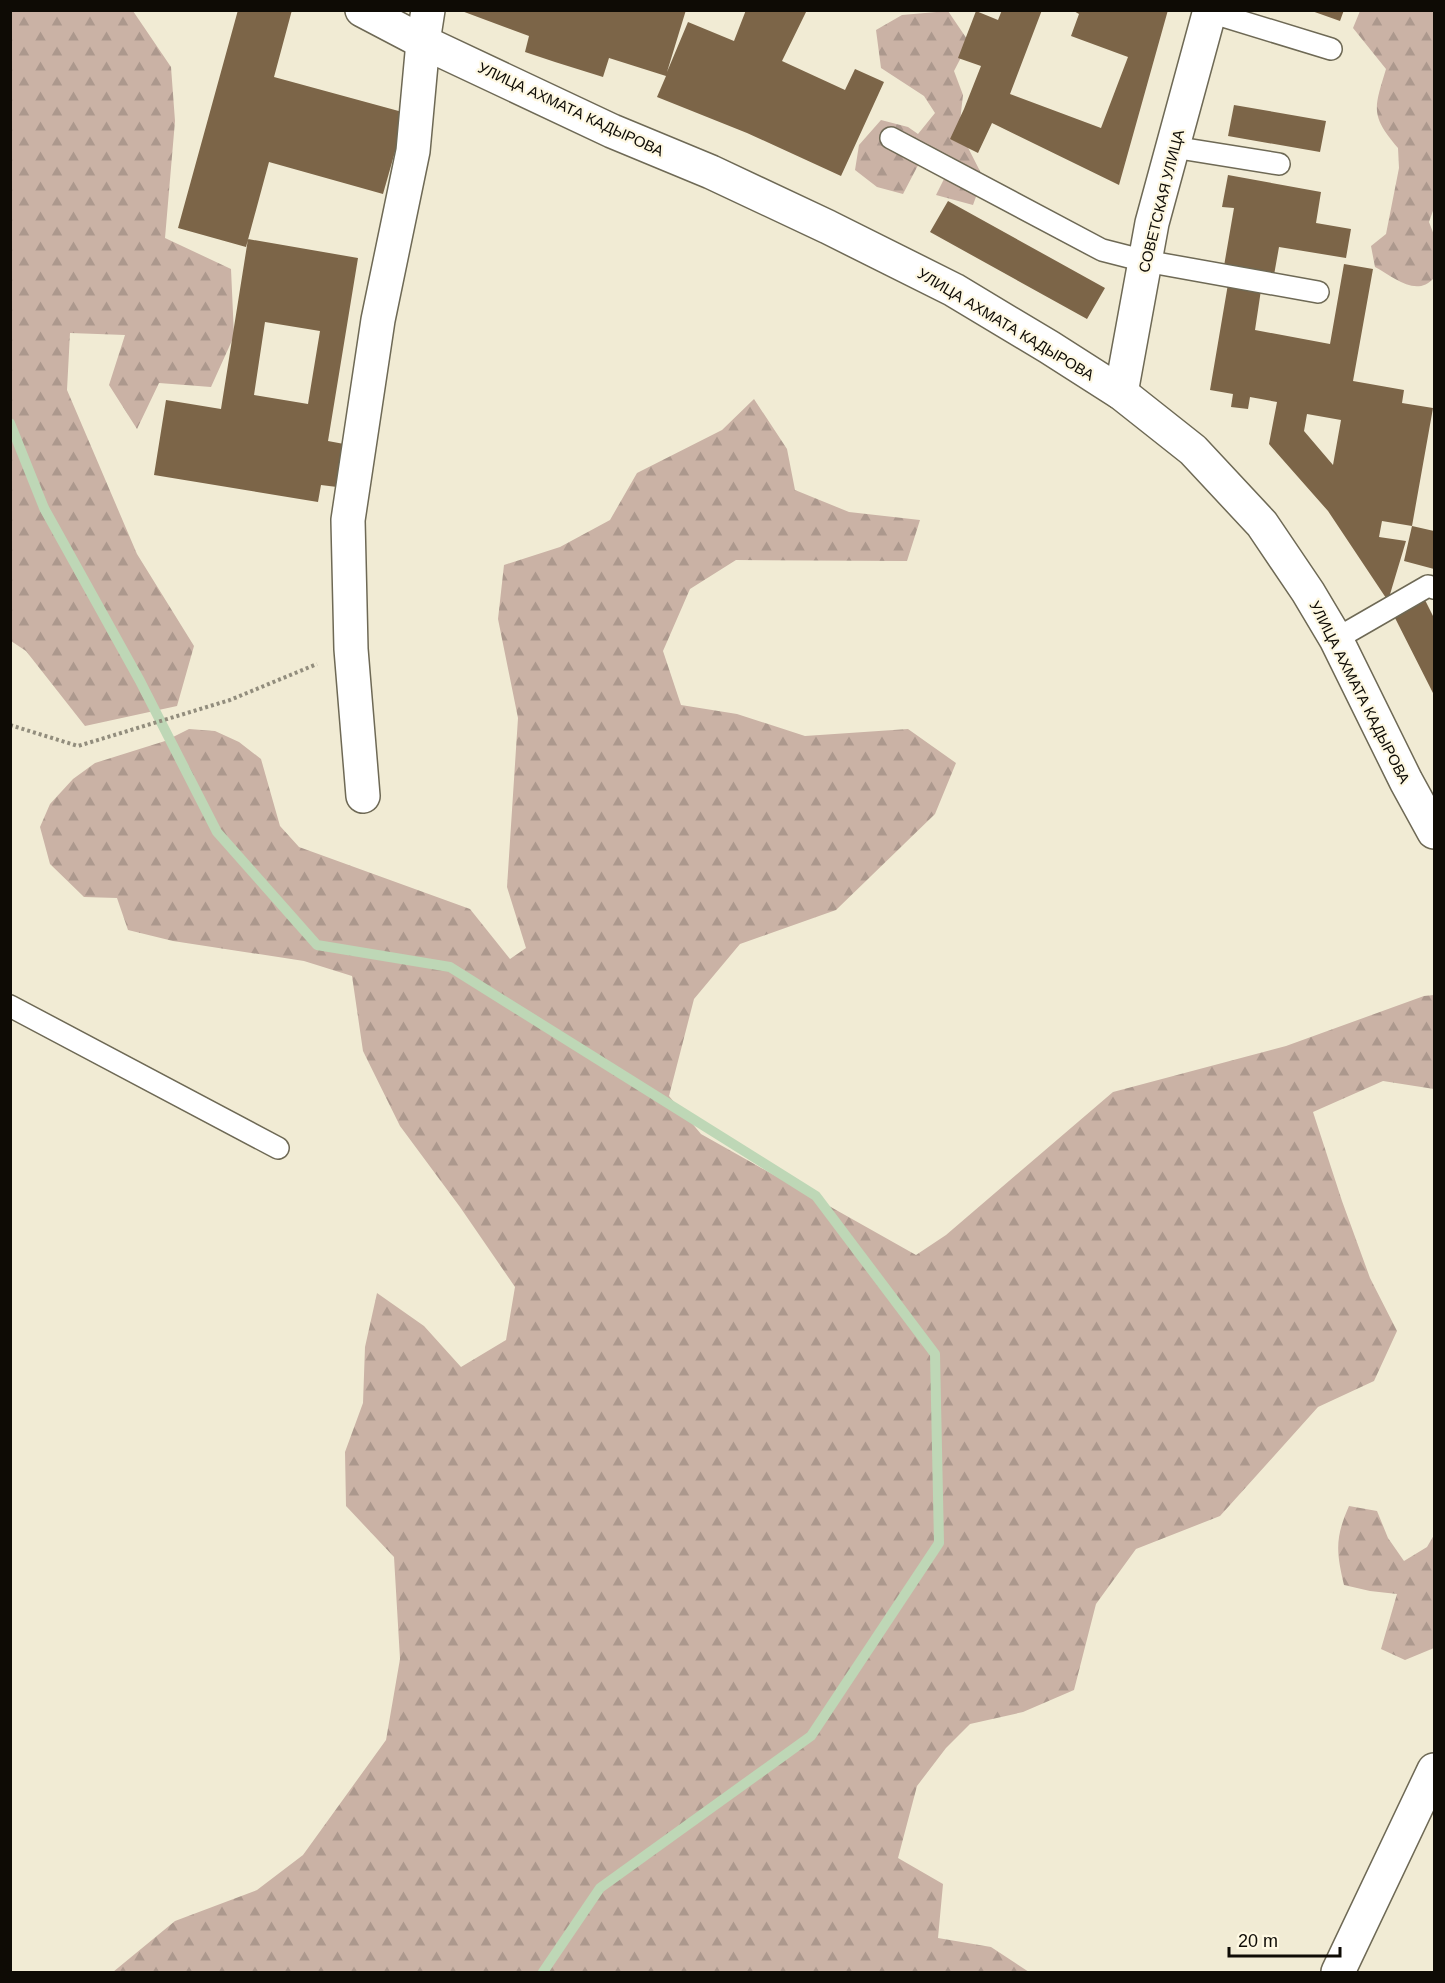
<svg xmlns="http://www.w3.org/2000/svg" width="1445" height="1983" font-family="Arial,sans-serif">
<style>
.forest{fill:url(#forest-firs)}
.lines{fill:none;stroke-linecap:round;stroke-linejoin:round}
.stream{stroke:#bed7b6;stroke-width:10}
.building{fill:#7c6548;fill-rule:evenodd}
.lane-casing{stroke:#6e6955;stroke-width:24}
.street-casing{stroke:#6e6955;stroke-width:36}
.secondary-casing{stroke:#6e6955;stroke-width:36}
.path{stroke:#928d7d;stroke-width:4;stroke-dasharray:3 3;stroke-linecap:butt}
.lane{stroke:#fff;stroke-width:21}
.street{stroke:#fff;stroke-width:33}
.secondary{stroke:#fff;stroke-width:33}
.labels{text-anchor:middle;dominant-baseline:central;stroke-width:4.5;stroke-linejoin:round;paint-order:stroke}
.street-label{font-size:15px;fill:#0e0b05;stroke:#fef8e2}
</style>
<defs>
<pattern id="forest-firs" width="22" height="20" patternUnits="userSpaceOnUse" patternTransform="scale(1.5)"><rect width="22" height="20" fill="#cab2a5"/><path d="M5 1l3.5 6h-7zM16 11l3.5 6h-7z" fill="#ac988d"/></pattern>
</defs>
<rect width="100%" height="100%" fill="#f1ebd4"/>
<path class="forest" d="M10,11H133L171,67L175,121L165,238L231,269L234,336L211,387L159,383L137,429L109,385L125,335L70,333L67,390L137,554L194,646L177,706L85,726L26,651L11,641Z
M948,11L969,42L954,71L963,95L959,130L983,177L973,205L936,195L945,177L927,148L903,194L877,187L855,170L859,145L881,120L908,127L918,134L935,113L924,96L881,68L876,30L902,15Z
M1360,11H1434V208L1429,222L1434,235V278C1416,298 1394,277 1375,267L1371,246L1386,234L1399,168L1398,148C1370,115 1374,109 1386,69L1353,28Z
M754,399L787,449L795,490L849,512L920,520L907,561L736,560L690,589L663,651L681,705L737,714L805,736L908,729L956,763L935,814L836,910L740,944L694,999L669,1096L701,1134L916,1255L946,1235L1113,1092L1286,1046L1424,996L1434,995V1089L1383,1081L1313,1112L1342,1201L1370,1278L1397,1331L1374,1381L1318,1407L1220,1516L1136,1549L1096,1604L1074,1690L1023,1712L970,1724L946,1748L917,1786L898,1858L943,1884L938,1938L991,1947L1029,1972H113L175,1921L257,1890L303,1855L386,1740L400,1659L394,1557L346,1506L345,1452L363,1403L365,1347L377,1293L424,1326L461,1367L506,1340L515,1287L460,1207L400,1126L363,1051L352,976L304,961L173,941L128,930L117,898L84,897L50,864L40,827L50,804L73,779L95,763L165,741L189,729L215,731L239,742L261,759L280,826L299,847L470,909L510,959L526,948L507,887L518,718L498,619L504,565L560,547L610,520L637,473L722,430Z
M1349,1506L1377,1511L1388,1538L1404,1561L1427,1547L1434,1535V1648L1405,1660L1381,1649L1397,1594L1370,1591L1344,1585C1336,1551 1335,1538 1349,1506Z"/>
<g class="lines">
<path class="stream" d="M10,423L44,508L140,681L217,832L317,945L450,967L816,1196L935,1354L939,1543L811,1736L600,1888L543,1972"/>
</g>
<path class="building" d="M238,10H292L274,77L406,113L383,194L269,162L246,247L178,228Z
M459,10H686L667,72L688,22L734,41L746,10H807L782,61L845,90L855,69L884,82L841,176L747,133L657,97L666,76L609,58L603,77L555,62L525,52L529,36Z
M1002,10H1042L1010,94L1101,128L1128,57L1071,36L1079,14L1072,10H1168L1119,185L992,123L978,153L950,139L964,109L981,66L958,58L976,11L998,20Z
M1309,10H1344L1340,21Z
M1234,105L1326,121L1320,152L1228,136Z
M1228,175L1321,192L1316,223L1351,229L1346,258L1279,247L1274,275L1224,266L1234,208L1222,207Z
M948,201L1105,288L1087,319L930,232Z
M248,239L358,258L328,441L344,444L337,487L321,485L318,502L154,475L166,400L221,409ZM265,322L320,331L308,404L254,395Z
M1344,264L1373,269L1353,381L1404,390L1402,403L1433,408L1412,526L1382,521L1379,537L1406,541L1388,601L1328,511L1269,444L1277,402L1250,397L1248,409L1231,407L1233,394L1210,390L1228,284L1261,290L1255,330L1330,344ZM1307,414L1341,420L1333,465L1304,431Z
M1412,526L1434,531V569L1404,561Z
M1425,600L1434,618V695L1394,616Z"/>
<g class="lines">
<g class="lane-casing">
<path id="lane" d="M1210,12L1331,49
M891,138L1102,250L1145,261L1318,292
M1173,147L1279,164
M1336,639L1428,586L1434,588
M10,1006L278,1148"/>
</g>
<g class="street-casing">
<path id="street" d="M1121,393L1152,223L1210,10
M363,796L351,649L348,520L378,320L413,151L423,42L428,10"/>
</g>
<g class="secondary-casing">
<path id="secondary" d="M362,10L423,42L612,131L711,172L828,227L954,290L1049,347L1121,393L1193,450L1262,524L1308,592L1336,639L1406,781L1434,832
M1338,1972L1434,1770"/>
</g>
<path class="path" d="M10,725L78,746L230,700L317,664"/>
<use href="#lane" class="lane"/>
<use href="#street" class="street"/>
<use href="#secondary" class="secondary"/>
</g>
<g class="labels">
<g class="street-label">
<text transform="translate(571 109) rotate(25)">УЛИЦА АХМАТА КАДЫРОВА</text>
<text transform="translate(1161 201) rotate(-76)">СОВЕТСКАЯ УЛИЦА</text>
<text transform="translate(1006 324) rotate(31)">УЛИЦА АХМАТА КАДЫРОВА</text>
<text transform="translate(1360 692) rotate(63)">УЛИЦА АХМАТА КАДЫРОВА</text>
</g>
</g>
<rect width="1445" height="1983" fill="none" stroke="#0e0b05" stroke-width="24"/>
<path d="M1229 1947v9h111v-9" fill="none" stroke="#0e0b05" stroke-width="3"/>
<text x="1238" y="1947" font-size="18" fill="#0e0b05" stroke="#fef8e2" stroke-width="4.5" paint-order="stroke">20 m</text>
</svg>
